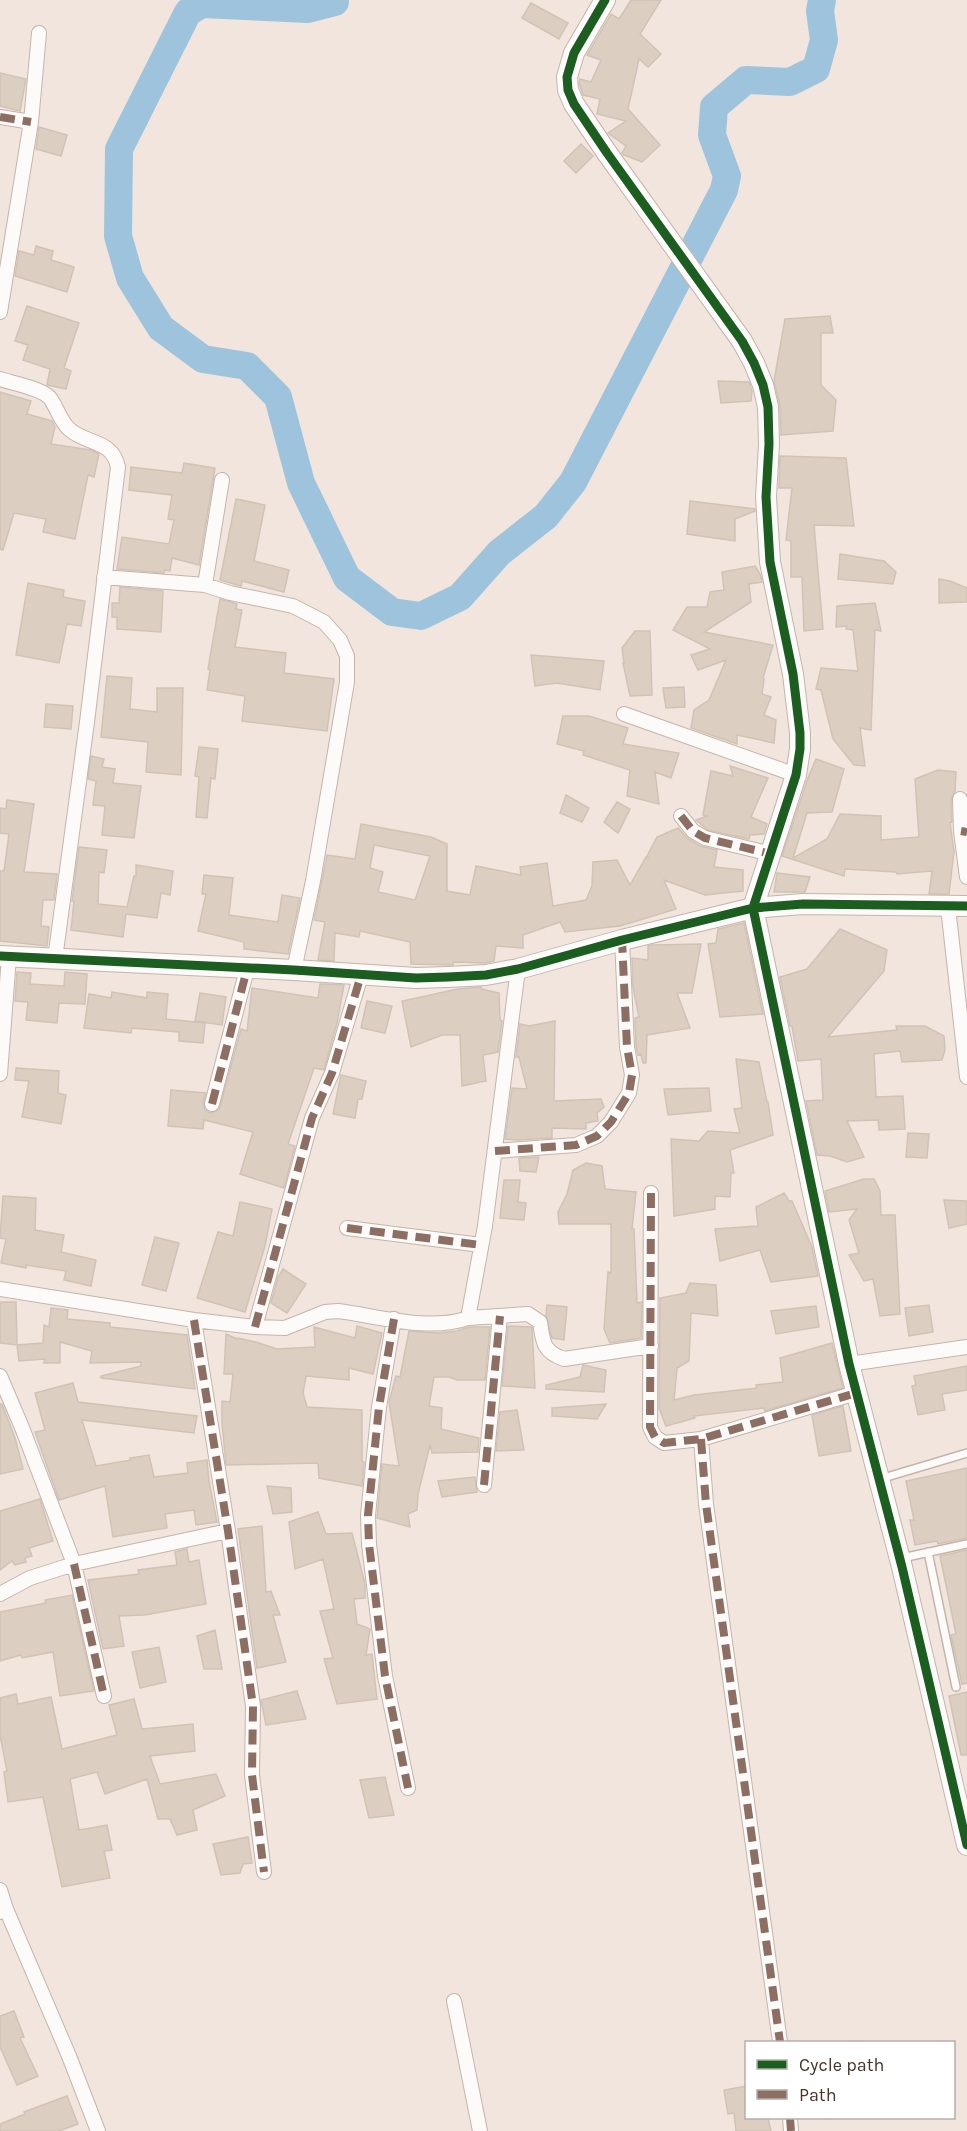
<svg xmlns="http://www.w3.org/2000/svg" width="967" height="2131" font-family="Karla,sans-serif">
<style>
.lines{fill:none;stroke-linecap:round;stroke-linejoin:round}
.river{stroke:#9dc4dc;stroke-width:28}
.building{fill:#dccfc1;stroke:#d0c3b6;stroke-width:1.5;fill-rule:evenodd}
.lane-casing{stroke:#c4b5aa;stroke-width:10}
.street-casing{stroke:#c4b5aa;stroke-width:16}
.secondary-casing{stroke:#c4b5aa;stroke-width:22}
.lane{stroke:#fdfbfa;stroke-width:7}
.street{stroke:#fdfbfa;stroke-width:14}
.secondary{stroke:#fdfbfa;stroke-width:20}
.quiet{stroke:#8d6e63;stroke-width:8;stroke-dasharray:15 8;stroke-linecap:butt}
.cycleway-casing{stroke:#fff;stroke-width:13}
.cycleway{stroke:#1b5e20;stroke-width:9}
</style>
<rect width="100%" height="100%" fill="#f2e5dd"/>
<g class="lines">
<path class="river" d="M335,0V2L308,9L202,4L188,12L119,149L118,236L130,278L161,328L203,359L247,366L278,397L301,483L347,578L392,612L421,616L460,597L499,553L546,516L573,482L724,190L727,176L712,135L714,107L746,80L790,82L816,69L824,40L820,11L822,0"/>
</g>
<path class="building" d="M631,0H661L640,34L661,54L648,67L639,59L628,109L660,145L642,162L624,155L622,153L626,146L608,133L626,121L597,114L600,99L583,95L579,83L580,79L591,82L601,60L587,55L611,14L619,19Z
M531,3L568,23L559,39L522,18Z
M0,73L26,79L20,111L0,106Z
M39,127L67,135L61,156L36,149Z
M581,144L593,156L576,173L564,161Z
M36,246L53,251L51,260L74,267L67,292L15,276L19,251L34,255Z
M27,306L79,323L64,368L71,371L66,389L47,385L50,369L23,360L28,345L15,341Z
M830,316L833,333H821V385L836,400L833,431L781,435L780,406L774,381L785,319Z
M718,381L749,382L752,391L751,401L721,403Z
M0,392L31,401L27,414L52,421L55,427L51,444L91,450L99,454L94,477L88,475L75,539L43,532L46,519L14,513L3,550L0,549Z
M780,456L846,458L854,526L814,525L823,629L804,631L802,577H791V541L786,540L792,488H779Z
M184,463L215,468L199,565L172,558L170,571L165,570L164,573L117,569L122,537L169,544L174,520L168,519L172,495L129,490L131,467L182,473Z
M236,499L265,505L254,561L289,570L284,592L242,581L241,586L220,580Z
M690,501L755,509V511L735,519V541L687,534Z
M840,554L884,561L896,572L893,584L838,579Z
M755,566L761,576L762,582L749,584L751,602L704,632L773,645L763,678L764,679L762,694L771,697L764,715L776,720L774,743L737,735V744L691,728L694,710L709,700L726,660L698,670L691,655L710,649L673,630L687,607H707L710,592L724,590L722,572Z
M939,579L950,581L967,588V602L939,603Z
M28,583L64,590L63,597L85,601L81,626L67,624L59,663L16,655Z
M120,587L163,591L161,632L117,629V617H112V603H119Z
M220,599L237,604L236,609L242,610L235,647L286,653L284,673L334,679L327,731L242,721L245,696L207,690L210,670L208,669Z
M875,603L881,631L875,630L871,730L860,728L865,766L854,765L833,739L821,690L816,689L821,668L858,671L853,630L846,629L847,626L836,627L837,606Z
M635,631H650L652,695L630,696L623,663H624L622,648Z
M531,655L604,661L600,690L557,683L535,686Z
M107,676L132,678L130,709L157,712V688H183L181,775L146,772L148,742L101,737Z
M684,687L685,707L666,708L663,688Z
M46,704L73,706L71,729L44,727Z
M563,716H589L628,728L623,744L679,753L671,778L655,772L659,804L627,796L630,770L583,755L584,751L557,744Z
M199,747L218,749L215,779L211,778L207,818L196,817L199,777L195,776Z
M91,756L104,759L102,767L115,769L113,783L141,786L134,838L102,835L105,806L93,805L96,781L88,779Z
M816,759L844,769L832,812L807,813L793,858L827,839L840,814L881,816V840L919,837L915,779L938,770L956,772L955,791L951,799L952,822L950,823L954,851L949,894H929L932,871L897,874L896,872L845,869L844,876L782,856L808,778Z
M730,766L768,778L751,817L767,824L764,834L750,835L749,839L708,830L696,820L707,816L703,815L711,771L733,776Z
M566,795L589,808L582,822L560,813Z
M7,800L34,804L24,872L57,874L54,900H43L41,926L49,927L47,946L0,941V871H4L9,834L0,833V808L6,809Z
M617,802L630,809L618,833L604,822Z
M361,824L431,837L447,844V891L470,895L476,866L521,875L520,867L547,863L553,906L586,900L592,886L593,862L617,860L630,885L646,857H648L647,856L657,837L678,828L688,839L700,846L717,850L714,867L743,870V891L705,895L664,880L676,909L620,926L565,932L560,922L523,935V948L496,946L494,961L485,963L453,962V965L411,964L410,942L360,931L359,937L335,933L334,961L318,960L325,922L314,920L327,855L355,859ZM374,845L430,856L415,900L378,892L383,872L370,868Z
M79,847L107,850L104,873L99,872L98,904L127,907L134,876H136V865L173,871L170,895L161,893L157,918L126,914L123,937L71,930L74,901H72Z
M777,873L810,877L805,892H774Z
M204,875L233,878L229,915L278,922L282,895L300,898L288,954L244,949V942L198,931L206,894H202Z
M744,923L763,1014L720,1017L708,944L716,943L718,929Z
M840,929L887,950L884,971L828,1037L897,1030L896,1026H925L944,1036L945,1050L942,1060L902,1062L900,1051L874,1054L876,1097L903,1096L905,1129L879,1130L878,1120L847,1121L864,1157L847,1162L830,1156L817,1155L806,1101L823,1100L821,1059L798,1061L792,1026H790L780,977L807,969Z
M701,944L692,993H677L690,1028L647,1035L646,1063H643L641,1054L638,1055L636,1046L635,1018L639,1017L633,987L632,958L648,960V946L652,945Z
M17,972L31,973L30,984L64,986L65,972L87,974L85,1004L59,1003L57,1023L26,1020L28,1002L15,1001Z
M320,984L344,985L337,1023L324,1070L314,1068L288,1144L295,1146L284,1188L240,1174L253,1132L204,1120L203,1129L168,1126L171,1090L206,1093L203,1102L205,1110L210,1113L219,1110L241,1029L247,1031L252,988L318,998Z
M481,987L482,989L499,993L500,1020L502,1021L498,1052L483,1055L486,1081L462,1086L460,1035H442L411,1047L402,1001L458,989Z
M112,992L147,998V992L168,994L166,1019L205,1023L203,1043L179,1041V1032L132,1028L131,1033L84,1028L89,994L111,998Z
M200,993L226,997L222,1025L195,1021Z
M367,1001L392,1006L385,1033L361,1028Z
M555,1021L554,1101L601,1099L604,1107L597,1113L598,1121L586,1123V1129L552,1128V1138L517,1140L505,1139L512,1088L527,1089L519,1057H516L520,1024L529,1026Z
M736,1059L759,1062L767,1102H768L773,1135L730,1150L734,1173H731L730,1197L715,1196V1209L674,1216L671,1139L699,1141L708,1131L740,1133L734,1109L742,1108Z
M16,1068L59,1071L58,1093L66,1095L61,1124L22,1117L29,1081L15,1080Z
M341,1075L366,1081L362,1099H358L355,1118L333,1114Z
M709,1088L711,1111L668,1115L664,1089Z
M908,1133L929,1134L927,1158L906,1157Z
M539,1157L536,1172L520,1171L519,1158Z
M586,1163L602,1166L605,1189L636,1192L632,1229H634L637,1303L642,1302L641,1338L610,1343L604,1329L608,1272L611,1273V1224H559L558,1212L567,1194L573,1170Z
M864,1179H874L880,1191L881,1215H895L900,1314L880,1316L873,1279L864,1281L849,1255L859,1253L849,1220L857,1209L829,1212L825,1191Z
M504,1180H520L518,1202L526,1203L524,1220L500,1218Z
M784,1193L789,1201H792L812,1247L818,1276L771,1282L760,1250L720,1261L715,1229L758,1226L756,1207Z
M3,1196L36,1198L35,1230L64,1235L61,1252L96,1260L91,1286L64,1280L66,1271L26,1265V1268L1,1263L6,1239L0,1238Z
M944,1200L967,1201V1224L949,1228Z
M240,1202L272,1209L265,1246L245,1312L197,1298L218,1232L233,1236Z
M155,1237L179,1243L166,1291L142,1285Z
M283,1269L306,1284L287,1313L271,1303L278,1277Z
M690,1283L716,1285L718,1316L691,1313L689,1361L677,1368L674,1400L694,1395L757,1388L756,1385L783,1382L780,1358L832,1343L843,1388L765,1411L764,1408L694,1416L695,1418L666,1426L659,1408L660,1298L686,1293Z
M0,1302H16L17,1345L0,1343Z
M547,1305L567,1307L564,1340L552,1338L546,1316Z
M929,1305L933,1332L909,1336L905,1308Z
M816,1306L819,1327L776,1334L771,1311Z
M51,1308L68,1310L67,1319L110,1323V1327L187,1335L195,1389L101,1378V1376L141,1366V1362L90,1363L92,1351L60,1342V1363H44L45,1359L19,1361L17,1345L43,1343L44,1325L49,1327Z
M357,1326L382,1333L373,1374L349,1368V1380L306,1376L303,1393L307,1407L362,1410V1461L364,1462L362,1486L319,1478L318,1463L226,1465L222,1423V1401L230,1402L233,1374H224L226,1334L237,1339L238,1338L256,1342L277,1349L315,1347L314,1327L355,1338Z
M508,1326L532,1327L535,1388L502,1386Z
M469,1327H490L485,1380H457L449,1377H434L429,1406L442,1408L441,1429L479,1438L478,1452L432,1453L430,1445L418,1494L417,1510L408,1514L410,1527L377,1518L382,1464L399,1466L389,1402L396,1376L400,1377L409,1331L438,1333L457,1331Z
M583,1365L606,1370L604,1392L546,1389V1385L580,1377Z
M967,1366V1390L942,1394L945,1410L918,1415L912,1386L916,1385L914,1376Z
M73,1383L78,1402L197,1416L194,1433L82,1420L96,1466L131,1460L130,1458L149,1455L154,1477L188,1473L187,1463L207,1460L209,1481L217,1522L196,1525L194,1510L165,1514L167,1528L113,1537L105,1486L59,1500L35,1432L45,1430L35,1393Z
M0,1404H2L15,1438L23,1469L0,1474Z
M606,1404L597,1419L552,1416V1408Z
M843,1406L851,1451L819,1456L812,1415Z
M517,1410L524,1450L496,1451L500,1412Z
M967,1468V1538L938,1544L937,1541L915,1545L910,1520H914L906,1481Z
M475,1477L477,1492L442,1497L438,1481Z
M267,1486L291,1488L292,1512L273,1514Z
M40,1499L53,1541L29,1548L32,1556L25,1558L26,1562L15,1565L12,1561L0,1570V1511Z
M318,1512L326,1534L352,1533L365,1584V1598L354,1599L357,1624L370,1629L366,1655L372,1654L377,1699L337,1704L324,1659L333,1658L320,1611L334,1609L323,1559L295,1569L289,1522Z
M262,1526L266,1592L271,1591L280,1615H273L286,1662L257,1668L238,1529Z
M187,1549L189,1562L199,1560L206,1604L145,1615L119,1616L124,1646L103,1649L88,1580L139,1574L138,1570L177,1565L175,1552Z
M967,1550V1683L962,1684L951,1635L956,1634L940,1556Z
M72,1595L94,1691L60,1696L53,1652L22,1658L21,1655L0,1661V1612L46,1603L45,1600Z
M215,1630L222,1669H204L197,1636Z
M159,1647L166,1682L140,1688L132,1652Z
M297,1691L306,1719L266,1725L261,1700Z
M967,1692V1755H961L949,1696Z
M16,1694L18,1704L51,1697L62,1749L117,1735L109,1705L134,1699L142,1729L193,1724L195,1751L150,1756L160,1784L216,1774L225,1796L193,1810L197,1830L177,1835L170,1819H158L147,1779L105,1794L97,1772L70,1779L79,1830L107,1825L112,1850L104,1851L110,1878L62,1887L43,1797L8,1802L4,1772L7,1771L0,1735V1698Z
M385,1777L394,1815L369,1818L360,1780Z
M248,1837L252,1863L243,1864L240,1873L221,1875L213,1844Z
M14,2011L24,2037L20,2038L38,2076L17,2085L0,2047V2016Z
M747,2086V2118H768L771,2131H736L734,2113L728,2114L724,2090Z
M67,2096L78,2124L59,2131H0V2124L25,2114L24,2112Z"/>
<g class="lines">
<g class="lane-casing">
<path id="lane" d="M880,1479L967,1453
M928,1552L956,1687
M902,1558L967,1544"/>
</g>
<g class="street-casing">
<path id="street" d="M0,117L31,122
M0,312L31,122L39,33
M0,379C12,383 40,388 49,397C55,403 60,421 69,429C87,445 112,439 118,467L87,722L55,959
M104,577L205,585L230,593L293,606L324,622L340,640L347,656V682L313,881L294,970
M205,585L222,480
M624,714L796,775
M960,799L961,831L967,877
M681,816L693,831L705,838L771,854
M948,907L967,1077
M0,1074L9,957
M212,1104L247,969
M495,1151L576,1145L597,1136L611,1122L629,1093L632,1075L627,1047L622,940
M651,1193L650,1427L655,1437L664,1443L701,1439L856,1393
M347,1228L481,1245
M0,1289L194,1320L255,1327L285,1328L325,1312L338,1311C378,1316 429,1332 468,1318L485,1226L518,969
M468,1318L528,1314L540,1322C543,1342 543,1352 564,1359L651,1346
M394,1319L379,1407L368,1515L369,1544L385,1676L408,1788
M194,1320L228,1531L253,1706L252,1775L264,1872
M255,1327L312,1118L332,1073L361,975
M849,1364L967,1347
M0,1376L23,1430L74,1564L30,1578L0,1594
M701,1439L706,1504L780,2042
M484,1485L500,1316
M104,1696L74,1564L228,1531
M0,1890L6,1909L0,1912
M6,1909L69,2056L98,2131
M454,2001L480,2131
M790,2118L791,2131"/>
</g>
<g class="secondary-casing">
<path id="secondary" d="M605,0L574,53L567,77L568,90L574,104L607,153L742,341L754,363L763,385L768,407L769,444L766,497L770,562L793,674L800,733V749L796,775L753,908L849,1364L902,1567L967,1845
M0,956L294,970L416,978L448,977L486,975L518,969L622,940L753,908L803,904L967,906"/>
</g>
<use href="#lane" class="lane"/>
<use href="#street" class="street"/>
<use href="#secondary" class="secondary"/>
<path class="quiet" d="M0,117L31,122
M681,816L693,831L705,838L771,854
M961,831L967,832
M212,1104L247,969
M495,1151L576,1145L597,1136L611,1122L629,1093L632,1075L627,1047L622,940
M651,1193L650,1427L655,1437L664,1443L701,1439L856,1393
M347,1228L481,1245
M394,1319L379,1407L368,1515L369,1544L385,1676L408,1788
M194,1320L228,1531L253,1706L252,1775L264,1872
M255,1327L312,1118L332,1073L361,975
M701,1439L706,1504L780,2042
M484,1485L500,1316
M74,1564L104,1696
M790,2118L791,2131"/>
<g class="cycleway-casing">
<path id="cycleway" d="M605,0L574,53L567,77L568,90L574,104L607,153L742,341L754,363L763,385L768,407L769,444L766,497L770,562L793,674L800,733V749L796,775L753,908L849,1364L902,1567L967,1845
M0,956L294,970L416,978L448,977L486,975L518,969L622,940L753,908L803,904L967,906"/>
</g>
<use href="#cycleway" class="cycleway"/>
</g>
<rect x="745" y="2041" width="210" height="78" fill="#ffffff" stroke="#b6aea8" stroke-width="1.5"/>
<rect x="757" y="2060" width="30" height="9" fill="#1b5e20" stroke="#b6aea8" stroke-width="1.5"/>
<text x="799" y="2071" font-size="18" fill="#493426">Cycle path</text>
<rect x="757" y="2090" width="30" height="9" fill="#8d6e63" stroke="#b6aea8" stroke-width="1.5"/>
<text x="799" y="2101" font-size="18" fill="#493426">Path</text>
</svg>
